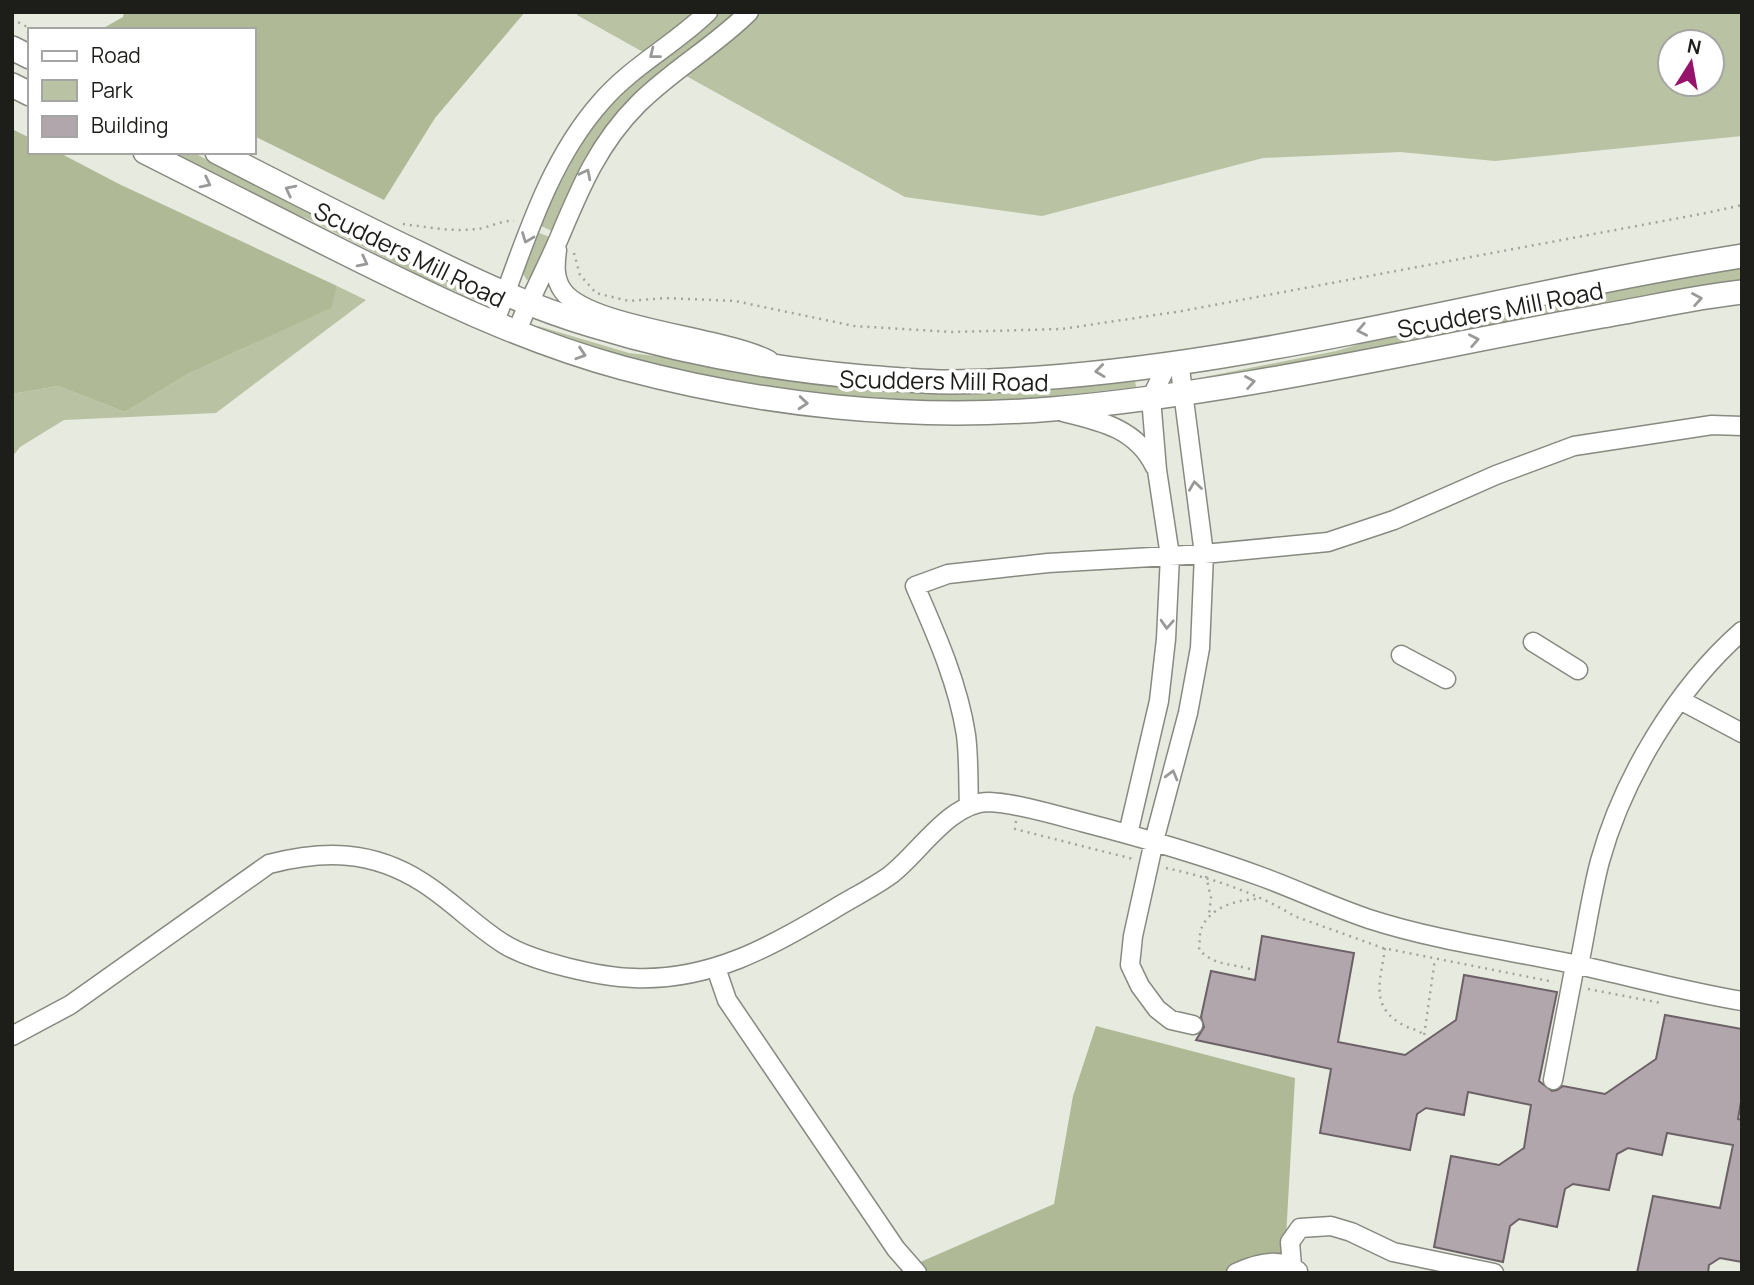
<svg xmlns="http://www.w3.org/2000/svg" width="1754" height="1285" font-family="Manrope,sans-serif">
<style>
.green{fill:#b9c2a2;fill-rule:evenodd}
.forest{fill:#afb996}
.building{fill:#b1a6ab;stroke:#6b6166;stroke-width:2}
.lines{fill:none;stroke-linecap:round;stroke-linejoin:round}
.minor-casing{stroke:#878a80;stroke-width:21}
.major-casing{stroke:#878a80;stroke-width:26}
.path{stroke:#a3a59d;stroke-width:2.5;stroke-dasharray:2 5;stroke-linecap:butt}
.minor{stroke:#fff;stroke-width:18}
.major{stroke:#fff;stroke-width:23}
.oneway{stroke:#999a98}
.labels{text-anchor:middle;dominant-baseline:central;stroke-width:7;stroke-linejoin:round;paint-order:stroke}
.street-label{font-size:24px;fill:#1d1e1a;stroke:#fff}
</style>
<rect width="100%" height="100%" fill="#e7eadf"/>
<path class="green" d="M579,12H1742V136L1495,161L1400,152L1263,158L1042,216L905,197L670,67C604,118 584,156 552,231L541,226C573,154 595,111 659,61L577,15ZM1670,42H1712V84H1670Z
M161,152H192L424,270L480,295L478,301L423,277L308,219L245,195Z
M539,233L550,237L534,277L527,280L523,274Z
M1742,267V281L1200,383L1199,378L1336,351L1404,331Z
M337,286L366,300L216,413L64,420L20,447L12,457V394L58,386L125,412L188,374L330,308Z
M538,326L629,353L682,359L1016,390L1135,381L1136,387L981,405L882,403L735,384L603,353L536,331Z"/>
<path class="forest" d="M124,12H525L435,118L384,200L254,136V30H100L123,17Z
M12,129L30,138V152H58L119,184L337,286L331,308L188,374L125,412L58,386L12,394Z
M1096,1026L1295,1078L1284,1273H895L1054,1204L1073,1096Z"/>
<path class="building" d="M1262,936L1354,953L1338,1042L1405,1055L1456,1020L1464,975L1557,992L1539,1081L1552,1091L1557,1090L1563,1086L1605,1094L1656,1059L1665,1015L1742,1029V1096L1738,1119L1742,1120V1262L1720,1258L1709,1265L1708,1273H1637L1653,1196L1720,1208L1733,1145L1667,1133L1662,1155L1628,1148L1617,1154L1609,1190L1573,1184L1565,1189L1557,1227L1519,1219L1510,1226L1503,1262L1434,1247L1451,1156L1499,1165L1524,1148L1531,1105L1468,1092L1464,1115L1426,1108L1417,1114L1410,1150L1320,1133L1331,1069L1196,1040L1204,1027L1201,1017L1211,971L1255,980Z"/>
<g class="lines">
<g class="minor-casing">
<path id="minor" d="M557,250C555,265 554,279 563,291C589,327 722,336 769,360
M494,324C523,249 546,164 601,102C632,66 674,45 708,12
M516,333C529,300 546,269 560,236C581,186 599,143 638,104C672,70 715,46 749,12
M1179,361L1204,554L1200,648L1188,713L1154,841L1133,936L1130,965L1140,986L1157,1009L1171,1020L1193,1025
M1063,412C1101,421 1137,429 1155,467
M1533,642L1578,670
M1401,655L1446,679
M1680,700L1742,733
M969,806C968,783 969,758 966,735C958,683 936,634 915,586L948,574L1048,563L1204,554L1328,542L1394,520L1496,475L1574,446L1712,425L1742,426
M1128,834L1159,701L1166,639L1170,556L1157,470L1151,398L1168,363
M1579,965C1586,931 1591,895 1600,861C1623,778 1677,688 1742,631
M716,968L727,1000L896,1249L917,1273
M12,1036L70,1005L269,864C324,850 372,850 422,882C451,900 475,926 504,944C533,962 600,977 634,978C710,981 771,947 834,909C852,898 872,888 889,876C918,855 949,802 989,802C1016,803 1056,815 1082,822C1144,838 1205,856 1265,878C1300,891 1333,907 1369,919C1437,941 1508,950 1578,965C1633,977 1687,992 1742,1001
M1553,1080L1575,965
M1292,1266L1290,1242L1300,1228L1331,1226L1351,1232L1393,1252L1494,1273
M1236,1273C1255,1264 1280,1256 1298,1271"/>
</g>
<g class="major-casing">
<path id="major" d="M12,48L30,57
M12,85L30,94
M145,152C210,185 274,217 339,250C431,296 523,341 623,368C761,405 909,421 1052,409C1237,393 1420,349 1602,316C1649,308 1695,297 1742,292
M217,152C283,186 349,220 416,252C473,280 530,307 591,325C679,352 772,369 864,377C893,379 922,382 951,382C1219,378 1479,298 1742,256"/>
</g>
<path class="path" d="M12,19L33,30
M403,224C427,227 452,232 476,229C489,228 501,220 514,221
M574,253L580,275L596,293L629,301L666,298L735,301L854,326L952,332L1062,329L1182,311L1706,213L1742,205
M1016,821L1015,829L1133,859
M1166,868C1208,877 1258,893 1294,916L1383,948L1554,982
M1206,876L1211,898L1209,914
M1385,948C1381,980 1368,1007 1405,1026C1412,1030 1419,1029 1424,1036L1435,959
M1250,969C1229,963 1216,966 1199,950C1200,942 1199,933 1202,927C1211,907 1237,900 1256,899
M1588,989L1661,1003"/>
<use href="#minor" class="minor"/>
<use href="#major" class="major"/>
</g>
<defs><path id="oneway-chevron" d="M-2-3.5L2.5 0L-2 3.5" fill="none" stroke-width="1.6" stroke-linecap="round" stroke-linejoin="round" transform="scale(1.75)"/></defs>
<g class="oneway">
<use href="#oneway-chevron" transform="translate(654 54) rotate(142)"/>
<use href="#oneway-chevron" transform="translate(586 174) rotate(-63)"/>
<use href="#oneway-chevron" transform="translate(206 183) rotate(27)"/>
<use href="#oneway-chevron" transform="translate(290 190) rotate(-153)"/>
<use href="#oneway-chevron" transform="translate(527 238) rotate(111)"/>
<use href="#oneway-chevron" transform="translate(363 262) rotate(27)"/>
<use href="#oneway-chevron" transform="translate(1697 299) rotate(-10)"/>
<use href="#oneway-chevron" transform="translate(1362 330) rotate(169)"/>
<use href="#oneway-chevron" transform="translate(1474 340) rotate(-11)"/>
<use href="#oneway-chevron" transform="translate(581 354) rotate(18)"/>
<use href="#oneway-chevron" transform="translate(1100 371) rotate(173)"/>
<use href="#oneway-chevron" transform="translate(1250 382) rotate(-10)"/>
<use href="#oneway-chevron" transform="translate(803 403) rotate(5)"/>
<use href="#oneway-chevron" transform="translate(1195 486) rotate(-98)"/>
<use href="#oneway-chevron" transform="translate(1167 624) rotate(93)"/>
<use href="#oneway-chevron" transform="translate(1172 775) rotate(-75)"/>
</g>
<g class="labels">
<g class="street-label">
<text transform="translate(410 254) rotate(26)">Scudders Mill Road</text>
<text transform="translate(1500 309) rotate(-11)">Scudders Mill Road</text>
<text transform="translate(944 380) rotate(1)">Scudders Mill Road</text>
</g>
</g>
<rect width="1754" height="1285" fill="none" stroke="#1d1e1a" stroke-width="28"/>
<rect x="28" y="28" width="228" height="126" fill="#ffffff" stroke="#a5a5a3" stroke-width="2"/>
<rect x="42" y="51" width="35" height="10" fill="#ffffff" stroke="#a5a5a3" stroke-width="2"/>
<text x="91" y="63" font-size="21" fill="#1d1e1a">Road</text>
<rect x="42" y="80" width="35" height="21" fill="#b9c2a2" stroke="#a5a5a3" stroke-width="2"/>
<text x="91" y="98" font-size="21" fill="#1d1e1a">Park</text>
<rect x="42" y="116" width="35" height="21" fill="#b1a6ab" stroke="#a5a5a3" stroke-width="2"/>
<text x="91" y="133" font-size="21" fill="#1d1e1a">Building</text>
<g transform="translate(1691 63) rotate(11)"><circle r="33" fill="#ffffff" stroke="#a5a5a3" stroke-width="2"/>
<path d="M0-5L12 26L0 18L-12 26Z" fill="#96136b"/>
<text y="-10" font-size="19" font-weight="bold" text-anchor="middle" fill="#1d1e1a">N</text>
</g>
</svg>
